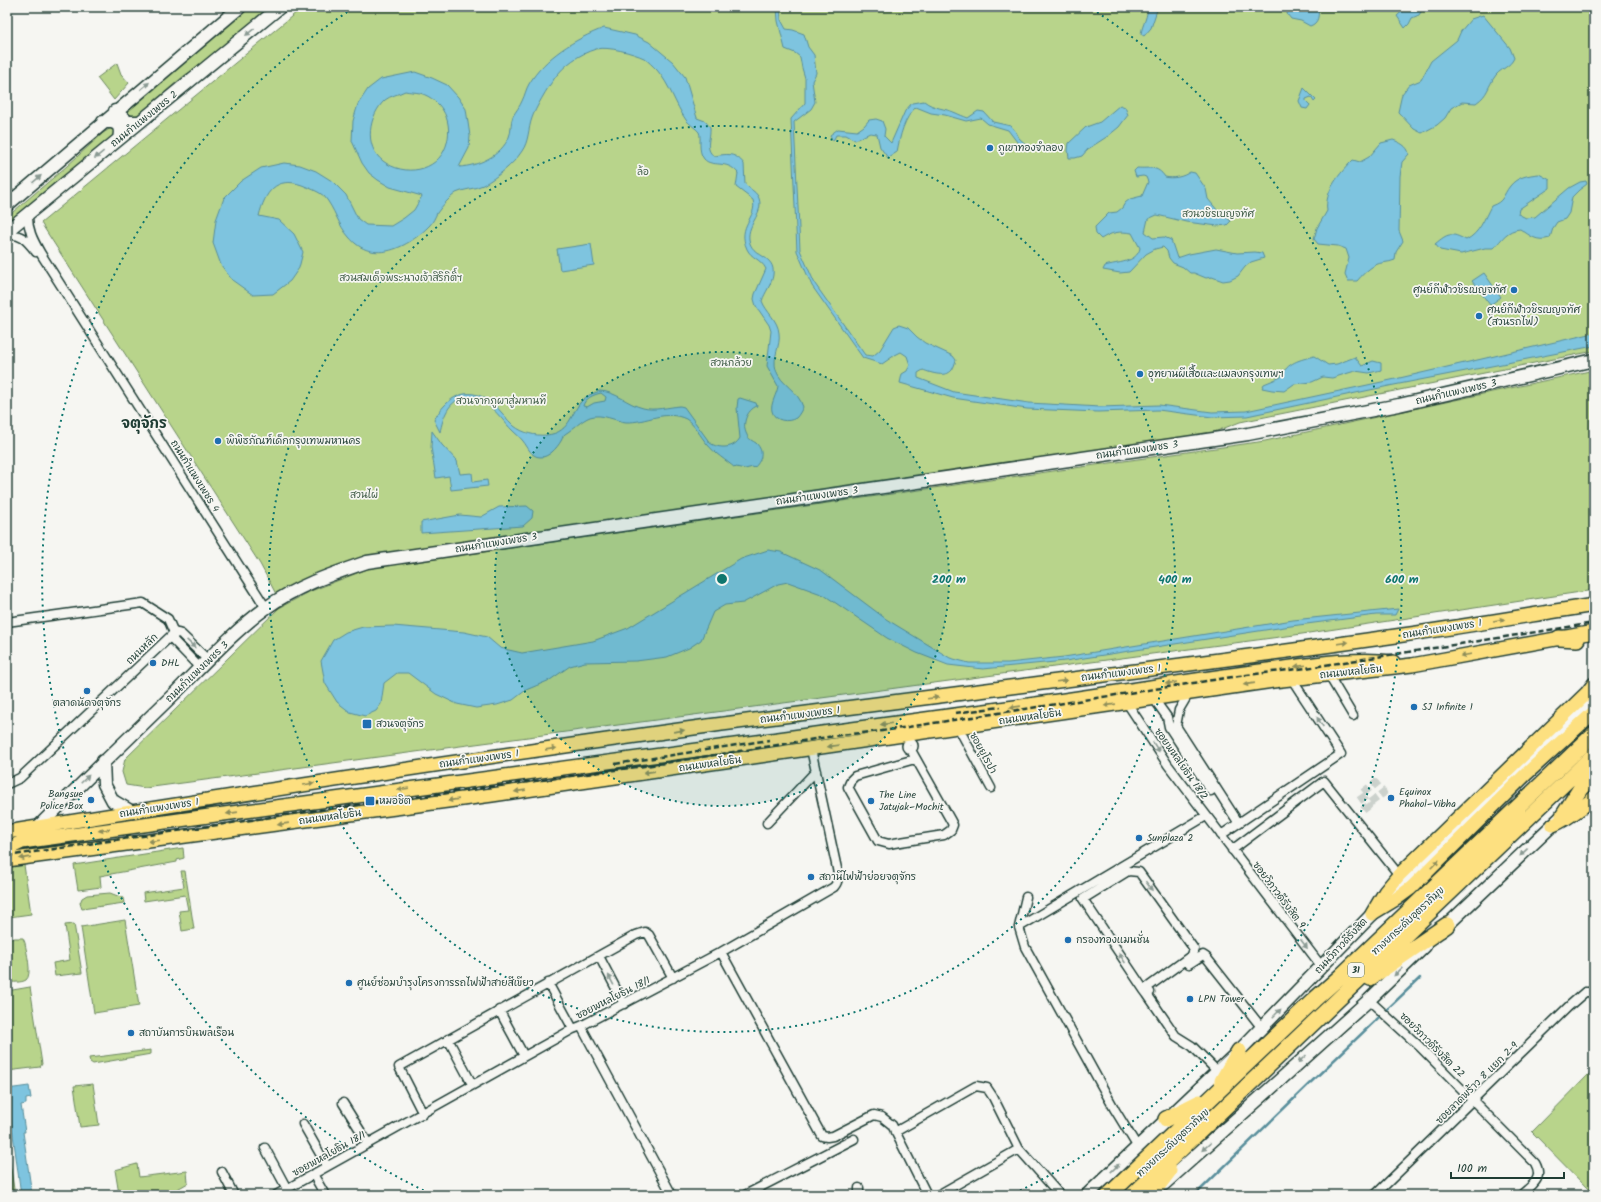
<svg xmlns="http://www.w3.org/2000/svg" width="1601" height="1202" font-family="Kalam,'Playpen Sans Thai',sans-serif">
<style>
.green{fill:#b8d48b;stroke:#6c8860}
.water{fill:#7ec4df;stroke:#588e9b;fill-rule:evenodd}
.lines{fill:none;stroke-linecap:round;stroke-linejoin:round}
.stream{stroke:#588e9b;stroke-width:2.5}
.street-tunnel{stroke:#cbd1cc;stroke-width:8;stroke-dasharray:8 4;stroke-linecap:butt}
.street-casing{stroke:#1f3d34;stroke-width:11}
.secondary-casing{stroke:#1f3d34;stroke-width:15}
.primary-casing{stroke:#1f3d34;stroke-width:16}
.highway-casing{stroke:#1f3d34;stroke-width:18}
.street{stroke:#f6f6f2;stroke-width:8}
.secondary{stroke:#f6f6f2;stroke-width:12}
.primary{stroke:#fde080;stroke-width:13}
.highway{stroke:#fde080;stroke-width:15}
.rail{stroke:#1f3d34;stroke-width:2.5;stroke-dasharray:6 3;stroke-linecap:butt}
.oneway{fill:#8a9a93}
.oneway2{fill:#8e8e5a}
.ring{fill:none;stroke:#0f766e;stroke-width:2;stroke-dasharray:2 4}
.poi-dot{fill:#1f6fb2;stroke:#f6f6f2;stroke-width:1.5}
.labels{text-anchor:middle;dominant-baseline:central;stroke-width:3.5;stroke-linejoin:round;paint-order:stroke}
.shield{fill:#f6f6f2;stroke:#60746d;stroke-width:1}
.shield-label{font-size:9px;font-weight:bold;fill:#1f3d34}
.street-label{font-size:10px;fill:#1f3d34;stroke:#f6f6f2}
.poi-label{font-size:10px;fill:#1f3d34;stroke:#f6f6f2;text-anchor:start}
.park-label{font-size:10px;fill:#3e5b45;stroke:#f6f6f2}
.district-label{font-size:14px;font-weight:bold;fill:#1f3d34;stroke:#f6f6f2}
.centre{fill:#0f766e;stroke:#f6f6f2;stroke-width:2}
.ring-label{font-size:12px;text-anchor:middle;font-weight:bold;fill:#0f766e;stroke:#f6f6f2;stroke-width:3.5;stroke-linejoin:round;paint-order:stroke}
</style>
<rect width="100%" height="100%" fill="#f6f6f2"/>
<filter id="ink" filterUnits="userSpaceOnUse"><feTurbulence type="fractalNoise" baseFrequency=".025" numOctaves="2"/><feDisplacementMap in="SourceGraphic" scale="8" xChannelSelector="R" yChannelSelector="G"/><feConvolveMatrix kernelMatrix="1 2 1 2 8 2 1 2 1" color-interpolation-filters="sRGB"/></filter>
<g filter="url(#ink)">
<path class="green" d="M245,7H272L201,66L185,75L134,118L125,109Z
M303,7H1594V351L1240,422L1204,436L369,557L276,594L260,564L41,223Z
M117,63L121,74L129,83L114,100L97,78Z
M111,128L114,130L116,134L7,226V217L67,166L103,133Z
M1594,370V590L1302,634L145,788L126,785L122,772L125,759L279,608L311,591L370,568L1265,441Z
M183,848L184,858L177,860V862L100,876L101,887L78,890L74,865Z
M24,865L31,914L9,917L7,916V867Z
M181,871H185L194,929L182,931L179,911L188,910L185,895L144,901L143,893L184,887Z
M110,893L123,898L124,903L82,909L80,903L82,898L87,895Z
M125,920L139,1006L94,1013L81,927Z
M74,924L82,973L55,976L53,963L70,960L65,925Z
M15,938H23L25,943C26,950 33,975 26,980C21,983 13,982 7,982V940Z
M30,987L42,1064L40,1067L7,1071V991Z
M151,1050V1054L93,1064L90,1062L89,1058Z
M1594,1069V1195L1532,1132Z
M93,1084L99,1125L80,1127L74,1086Z
M7,1143L14,1189L13,1195H7Z
M137,1164L139,1177L187,1171L188,1183L167,1195H117L119,1194L115,1170Z"/>
<path class="water" d="M777,7H780L781,20L786,29L793,30L804,34L808,47L814,55L816,73L812,81L815,102L811,109L794,122L800,250L815,284L865,355L873,356L880,350L894,327L899,325L908,328L917,337L925,343L953,356L956,360C955,363 954,367 952,370C946,378 931,373 923,370L918,373V378L954,392L1029,403L1100,407L1159,405L1212,412L1246,411L1391,380L1594,333V346L1389,386L1247,416L1212,417L1158,410L1098,412L1027,409L953,398L900,383L902,374L907,371L910,365L907,356L901,352L895,355L882,364L863,358L812,286L797,251L791,119L805,103V78L802,68L800,57L795,53L785,49L778,21Z
M1147,7H1158L1151,28L1144,36L1141,34C1142,25 1149,15 1147,7Z
M1289,7H1318C1319,15 1319,23 1310,26L1301,21L1291,19L1287,14Z
M1407,7H1424L1419,15L1412,18L1409,24L1405,28L1397,16Z
M1483,15L1510,48L1514,58C1510,67 1502,68 1496,75C1487,87 1489,94 1476,103L1462,102L1451,108L1445,118L1437,125L1422,133L1414,129L1398,112L1402,94L1409,85L1421,80L1431,61L1457,40L1461,31L1471,19Z
M604,28L635,35L649,42L673,62L685,77L697,118L705,121L710,127C711,138 704,149 714,156C727,154 735,152 744,164L745,184C748,188 755,191 758,196C766,212 747,223 749,239C751,258 776,254 773,275C772,284 765,292 762,301C766,312 778,320 779,333C781,346 772,357 776,370C781,385 798,390 803,407C801,411 799,415 796,418C788,423 774,421 772,411C770,404 777,394 778,386L767,366L771,331L769,325L756,306L754,299L755,294L766,269C761,259 751,258 747,249C736,225 758,218 753,200L736,187L738,173C727,159 712,168 704,159C697,150 702,138 699,132C696,128 690,125 686,120C675,104 670,85 657,70C653,66 648,61 644,58C633,53 608,46 596,49C579,54 564,65 554,79C548,87 535,109 532,118C528,129 529,141 522,151C513,165 497,177 483,185C475,189 464,189 456,193C449,198 442,206 437,213C435,217 433,222 430,225C409,247 373,266 349,237C338,225 335,209 324,196C318,191 309,188 302,185C276,176 265,192 259,216L279,220L294,234L303,252L299,268L290,281L273,294L253,295L232,280L221,265L213,243L216,220L224,198L241,181L261,168L284,163L300,165L316,171L332,181L346,195L358,219L366,225L391,226L404,218L414,210L422,196L390,187L378,180L369,173L362,163L352,141L353,121L358,104L368,89L381,79L415,72L432,78L447,85L458,97L466,109L470,136L469,148L459,167C478,166 501,156 509,137C512,131 510,123 513,116C516,111 520,106 522,101C525,95 526,89 529,84C545,57 575,39 604,28ZM405,91C409,92 415,92 420,93C443,100 454,123 446,146C437,172 404,177 383,161C363,146 369,115 385,100C390,96 399,94 405,91Z
M1304,88L1316,100L1314,102L1311,97L1306,99V101L1310,105L1307,109L1302,108L1299,101Z
M924,101C934,109 945,108 956,113C960,115 963,116 968,118L978,111L984,112L993,122L1011,126L1016,132L1019,138L1031,149L1028,151L1020,146L1008,130L988,124L981,118L966,121L945,115L931,113L916,107C904,118 900,136 897,152L888,158L880,147L877,134L870,133L855,140L846,135H836L833,141L830,135L838,129L857,131L864,126L869,120L876,119L882,121L885,129L884,136L891,143L905,111L912,103Z
M1120,105L1125,107L1128,115L1119,127L1108,136L1088,149L1082,156L1075,158H1069L1068,150L1069,143L1086,127L1100,122Z
M1393,140C1399,142 1408,146 1409,154L1402,162L1400,176L1399,231L1403,241L1396,252L1395,260C1388,263 1381,262 1375,265C1368,269 1362,275 1357,281H1348L1345,274L1349,258L1346,249L1338,246L1318,244L1314,239L1317,228L1327,211C1324,191 1340,173 1353,160L1360,162L1369,157L1381,143Z
M1137,168C1150,169 1157,165 1165,177C1173,179 1183,177 1190,172L1195,173L1206,189L1208,199L1218,211L1231,221L1227,225L1218,226L1186,222L1157,215L1148,219L1145,232L1153,238L1164,237L1171,240L1177,258L1189,254L1216,249L1237,253L1255,252L1262,253L1264,258L1251,262L1245,267L1238,276L1230,280L1223,281L1212,277L1206,278L1194,273H1190L1183,267L1173,263L1169,258L1167,251L1163,247L1155,249L1146,254L1129,272L1120,273L1103,270L1105,266C1117,262 1137,263 1140,248L1132,233C1119,231 1112,232 1101,239L1096,234L1095,227L1109,213L1117,212L1122,208L1125,203L1130,199L1142,196L1148,182L1146,177L1143,176L1136,177L1134,171Z
M1539,174L1550,180V188L1519,209L1518,214L1526,218L1535,217L1569,188L1580,182L1586,181L1587,184L1579,190L1572,197L1569,213L1565,219L1557,222L1553,228L1550,238C1536,242 1531,236 1520,229C1507,230 1502,239 1494,248H1485L1461,254L1440,250L1435,244C1448,233 1451,232 1466,240C1480,233 1484,219 1491,206C1505,201 1502,196 1510,186C1517,177 1528,175 1539,174Z
M591,244L594,265L560,270L557,249Z
M1484,273L1501,297L1490,305L1472,281Z
M1314,356L1328,365L1337,364L1355,357L1362,366L1373,361L1381,363V370L1369,373L1355,371L1332,378L1323,377L1312,382L1294,384L1284,391L1272,390L1262,388L1264,384L1281,377C1287,362 1300,360 1314,356Z
M600,391C617,392 627,404 643,408C654,411 669,407 680,406L684,407L710,443C719,449 734,449 740,438L737,408L738,399L740,398L756,403L757,406C747,410 741,424 747,435C748,439 753,441 756,443C765,452 761,461 754,468L753,467L745,469L736,467L735,468C726,460 715,454 707,444C701,437 694,424 686,419C665,409 646,423 626,422C615,421 602,413 590,417C582,420 573,429 565,434C562,436 563,438 561,441C557,448 548,458 540,457C531,457 528,447 523,441C520,437 516,434 512,430C499,417 486,395 465,398C448,400 443,418 440,432L434,420C447,397 467,384 491,402C500,409 506,419 514,426C523,433 535,436 546,435C573,433 570,409 586,397C590,394 595,393 600,391ZM601,393L606,397L605,401L594,403L587,407L583,406C585,398 593,395 601,393Z
M432,431L442,445L457,461L460,474L472,473L473,482L487,480L488,486L451,490L449,476L436,478L431,447Z
M527,506L533,511L532,518L523,526L421,533V522L460,515L481,517L499,507Z
M768,550L781,552L822,571L886,619L950,658L969,663H1008L1064,657L1293,620L1398,609L1395,615H1376L1291,626L1065,661L983,669L948,665L917,653L887,638L824,595L788,582L778,584L743,603L725,605L713,612L701,640L689,648L667,657L636,661L585,662L570,666L550,680L526,690L513,700L497,705L476,708L457,704L436,694L408,673H397L384,683L381,704L376,711L365,716L350,712L337,702L325,683L321,661L333,640L346,632L363,627L393,626L464,632L487,637L500,648L522,653L593,641L628,628L741,559Z
M29,1086L31,1098L26,1099V1104L21,1105L25,1132H23L32,1195H21L7,1089Z"/>
<g class="lines">
<path class="stream" d="M1195,1195L1308,1085L1420,978"/>
<path class="street-tunnel" d="M1363,810L1368,806L1367,805L1360,795L1375,783L1383,793L1367,805"/>
<g class="street-casing">
<path id="street" d="M28,213C27,229 33,240 41,254L266,608
M7,235C22,233 28,242 36,252
M7,622L143,603L168,619L174,633L20,778L7,784
M200,668L173,640L174,633H178L181,634L208,660
M1328,674L1353,716
M1189,693L1179,710L1176,726L1238,822
M1154,699L1167,717L1169,727L1211,791
M1127,703L1168,765L1322,967
M958,727L991,788
M906.5 746a3.5 3.5 0 1 1 7 0a3.5 3.5 0 1 1-7 0Z
M911,750L951,821L953,825L951,830L944,835L894,843L889,844L878,841L848,787L851,780L855,776L915,759
M767,823L816,771
M1221,835L1341,754L1291,678
M1232,850L1324,781L1399,875
M1019,927L1026,897
M721,952L822,1136L827,1137L833,1136L874,1115L882,1117L892,1125L927,1195
M599,956L624,1004
M1189,964L1203,955L1206,957L1262,1028
M548,983L573,1029
M1144,990L1192,955L1194,949L1139,872L1128,871L1083,899L1144,990L1147,994
M1150,992L1147,994L1176,1036L1192,1046L1217,1071
M1369,1000L1419,1046L1535,1163C1544,1179 1532,1185 1521,1195
M499,1010L524,1056
M581,1026L672,1195
M448,1039L472,1084
M343,1103L368,1143
M423,1114L399,1067L636,935L645,932L649,935L673,978
M303,1124L327,1166
M895,1132L976,1086L987,1088L993,1097L1019,1149
M1137,1146L1115,1110L1025,947L1019,927L1206,816
M265,1148L287,1189
M222,1172L234,1195
M313,1174L325,1195
M859,1188V1195
M276,1195L573,1029L581,1026L721,952L834,887C840,880 838,873 836,864L811,749
M745,1195L854,1139
M938,1195L1019,1149L1060,1195
M1375,1195L1569,1006L1585,992H1589L1594,995"/>
</g>
<g class="secondary-casing">
<path id="secondary" d="M115,111L128,122H140
M103,122C117,121 122,125 119,139
M7,205L240,7
M7,231L280,7
M103,761L104,784L113,801L132,812
M38,827C84,781 131,736 177,691C205,663 234,631 266,608C296,586 332,574 367,562L1248,434L1399,405L1594,360
M1441,931L1560,818
M1164,1184L1369,1000L1425,946
M1087,1195L1239,1051L1427,858L1594,696"/>
</g>
<g class="primary-casing">
<path id="primary" d="M1553,825C1568,819 1581,808 1594,798
M7,832C240,794 474,758 708,726C940,695 1172,668 1403,635C1467,626 1530,615 1594,605
M7,849L22,842C350,796 678,751 1007,708C1094,697 1181,681 1268,670C1310,665 1351,657 1393,662
M7,860L492,795L1273,681L1412,665L1594,632
M1373,913L1396,899L1411,888L1526,774L1594,712
M1372,914L1385,892L1399,875L1587,693L1594,684"/>
</g>
<g class="highway-casing">
<path id="highway" d="M1559,638L1577,639
M1563,816L1580,789L1594,773
M1370,978L1447,925
M1222,1081L1239,1051
M1166,1119L1200,1102
M1109,1195L1314,1000L1341,976L1594,734
M1133,1195L1594,755
M1151,1195L1169,1171"/>
</g>
<use href="#street" class="street"/>
<use href="#secondary" class="secondary"/>
<use href="#primary" class="primary"/>
<use href="#highway" class="highway"/>
<path class="rail" d="M955,713L1001,707
M615,764L769,740
M7,856L292,814L652,765L840,735L882,731L1239,676L1306,668L1594,623"/>
</g>
<defs><path id="oneway-solid" d="M-6-.8H1V-3.2L6.5 0L1 3.2V.8H-6Z"/></defs>
<g class="oneway">
<use href="#oneway-solid" transform="translate(250 32) rotate(141)"/>
<use href="#oneway-solid" transform="translate(145 86) rotate(-40)"/>
<use href="#oneway-solid" transform="translate(99 155) rotate(141)"/>
<use href="#oneway-solid" transform="translate(37 179) rotate(-41)"/>
<use href="#oneway-solid" transform="translate(191 644) rotate(43)"/>
<use href="#oneway-solid" transform="translate(1320 722) rotate(-123)"/>
<use href="#oneway-solid" transform="translate(1156 747) rotate(57)"/>
<use href="#oneway-solid" transform="translate(85 779) rotate(-45)"/>
<use href="#oneway-solid" transform="translate(1524 852) rotate(136)"/>
<use href="#oneway-solid" transform="translate(1149 886) rotate(54)"/>
<use href="#oneway-solid" transform="translate(1304 944) rotate(53)"/>
<use href="#oneway-solid" transform="translate(1122 958) rotate(-124)"/>
<use href="#oneway-solid" transform="translate(1398 972) rotate(136)"/>
<use href="#oneway-solid" transform="translate(611 980) rotate(-118)"/>
<use href="#oneway-solid" transform="translate(1277 1013) rotate(-45)"/>
<use href="#oneway-solid" transform="translate(1302 1059) rotate(138)"/>
<use href="#oneway-solid" transform="translate(1206 1147) rotate(138)"/>
<use href="#oneway-solid" transform="translate(1115 1168) rotate(-44)"/>
</g>
<g class="oneway2">
<use href="#oneway-solid" transform="translate(1499 620) rotate(-9)"/>
<use href="#oneway-solid" transform="translate(1343 643) rotate(-8)"/>
<use href="#oneway-solid" transform="translate(1466 655) rotate(170)"/>
<use href="#oneway-solid" transform="translate(1300 666) rotate(173)"/>
<use href="#oneway-solid" transform="translate(1062 681) rotate(-7)"/>
<use href="#oneway-solid" transform="translate(1171 683) rotate(171)"/>
<use href="#oneway-solid" transform="translate(1249 684) rotate(172)"/>
<use href="#oneway-solid" transform="translate(933 698) rotate(-7)"/>
<use href="#oneway-solid" transform="translate(1110 705) rotate(172)"/>
<use href="#oneway-solid" transform="translate(1015 707) rotate(172)"/>
<use href="#oneway-solid" transform="translate(886 724) rotate(173)"/>
<use href="#oneway-solid" transform="translate(679 731) rotate(-8)"/>
<use href="#oneway-solid" transform="translate(833 746) rotate(172)"/>
<use href="#oneway-solid" transform="translate(551 749) rotate(-8)"/>
<use href="#oneway-solid" transform="translate(649 772) rotate(172)"/>
<use href="#oneway-solid" transform="translate(309 784) rotate(-10)"/>
<use href="#oneway-solid" transform="translate(403 789) rotate(172)"/>
<use href="#oneway-solid" transform="translate(520 791) rotate(172)"/>
<use href="#oneway-solid" transform="translate(453 800) rotate(172)"/>
<use href="#oneway-solid" transform="translate(232 813) rotate(172)"/>
<use href="#oneway-solid" transform="translate(283 824) rotate(172)"/>
<use href="#oneway-solid" transform="translate(104 830) rotate(172)"/>
<use href="#oneway-solid" transform="translate(154 841) rotate(173)"/>
<use href="#oneway-solid" transform="translate(25 858) rotate(172)"/>
<use href="#oneway-solid" transform="translate(1435 864) rotate(-45)"/>
</g>
</g>
<circle cx="722" cy="579" r="227" fill="#0f766e" fill-opacity=".12"/>
<g class="ring">
<circle cx="722" cy="579" r="227"/>
<circle cx="722" cy="579" r="453"/>
<path d="M429 1193A680 680 0 0 1 352 9M1092 9A680 680 0 0 1 1015 1193"/>
</g>
<g class="poi-dot">
<circle cx="990" cy="148" r="4"/>
<circle cx="1514" cy="290" r="4"/>
<circle cx="1479" cy="316" r="4"/>
<circle cx="1140" cy="374" r="4"/>
<circle cx="218" cy="441" r="4"/>
<circle cx="153" cy="663" r="4"/>
<circle cx="87" cy="691" r="4"/>
<circle cx="1414" cy="707" r="4"/>
<rect x="362" y="719" width="10" height="10" rx="2"/>
<circle cx="1391" cy="798" r="4"/>
<circle cx="91" cy="800" r="4"/>
<rect x="365" y="796" width="10" height="10" rx="2"/>
<circle cx="871" cy="801" r="4"/>
<circle cx="1139" cy="838" r="4"/>
<circle cx="811" cy="877" r="4"/>
<circle cx="1068" cy="940" r="4"/>
<circle cx="349" cy="983" r="4"/>
<circle cx="1190" cy="999" r="4"/>
<circle cx="131" cy="1033" r="4"/>
</g>
<g class="labels">
<rect class="shield" x="1348" y="963" width="16" height="14" rx="3"/>
<g class="shield-label">
<text x="1356" y="970">31</text>
</g>
<g class="street-label">
<text transform="translate(144 119) rotate(-39)">ถนนกำแพงเพชร 2</text>
<text transform="translate(1456 392) rotate(-13)">ถนนกำแพงเพชร 3</text>
<text transform="translate(1137 450) rotate(-8)">ถนนกำแพงเพชร 3</text>
<text transform="translate(195 476) rotate(58)">ถนนกำแพงเพชร 4</text>
<text transform="translate(817 496) rotate(-8)">ถนนกำแพงเพชร 3</text>
<text transform="translate(496 543) rotate(-9)">ถนนกำแพงเพชร 3</text>
<text transform="translate(1442 629) rotate(-9)">ถนนกำแพงเพชร 1</text>
<text transform="translate(142 649) rotate(-44)">ถนนหลัก</text>
<text transform="translate(197 672) rotate(-44)">ถนนกำแพงเพชร 3</text>
<text transform="translate(1351 672) rotate(-6)">ถนนพหลโยธิน</text>
<text transform="translate(1121 673) rotate(-7)">ถนนกำแพงเพชร 1</text>
<text transform="translate(800 715) rotate(-7)">ถนนกำแพงเพชร 1</text>
<text transform="translate(1030 717) rotate(-8)">ถนนพหลโยธิน</text>
<text transform="translate(983 753) rotate(61)">ซอยยูโรปา</text>
<text transform="translate(479 759) rotate(-8)">ถนนกำแพงเพชร 1</text>
<text transform="translate(710 764) rotate(-8)">ถนนพหลโยธิน</text>
<text transform="translate(1181 764) rotate(55)">ซอยพหลโยธิน 18/2</text>
<text transform="translate(159 808) rotate(-9)">ถนนกำแพงเพชร 1</text>
<text transform="translate(330 817) rotate(-8)">ถนนพหลโยธิน</text>
<text transform="translate(1279 895) rotate(53)">ซอยวิภาวดีรังสิต 9</text>
<text transform="translate(1408 921) rotate(-43)">ทางยกระดับอุตราภิมุข</text>
<text transform="translate(1341 946) rotate(-47)">ถนนวิภาวดีรังสิต</text>
<text transform="translate(613 998) rotate(-27)">ซอยพหลโยธิน 18/1</text>
<text transform="translate(1432 1045) rotate(45)">ซอยวิภาวดีรังสิต 22</text>
<text transform="translate(1477 1083) rotate(-45)">ซอยลาดพร้าว 8 แยก 2-9</text>
<text transform="translate(1173 1143) rotate(-43)">ทางยกระดับอุตราภิมุข</text>
<text transform="translate(329 1154) rotate(-29)">ซอยพหลโยธิน 18/1</text>
</g>
<g class="poi-label">
<text x="998" y="148">ภูเขาทองจำลอง</text>
<text x="1506" y="290" text-anchor="end">ศูนย์กีฬาวชิรเบญจทัศ</text>
<text x="1487" y="310">ศูนย์กีฬาวชิรเบญจทัศ<tspan x="1487" dy="12">(สวนรถไฟ)</tspan></text>
<text x="1148" y="374">อุทยานผีเสื้อและแมลงกรุงเทพฯ</text>
<text x="226" y="441">พิพิธภัณฑ์เด็กกรุงเทพมหานคร</text>
<text x="161" y="663">DHL</text>
<text x="87" y="703" text-anchor="middle">ตลาดนัดจตุจักร</text>
<text x="1422" y="707">SJ Infinite 1</text>
<text x="376" y="724">สวนจตุจักร</text>
<text x="1399" y="792">Equinox<tspan x="1399" dy="12">Phahol–Vibha</tspan></text>
<text x="83" y="794" text-anchor="end">Bangsue<tspan x="83" dy="12">Police Box</tspan></text>
<text x="879" y="795">The Line<tspan x="879" dy="12">Jatujak–Mochit</tspan></text>
<text x="379" y="801">หมอชิต</text>
<text x="1147" y="838">Sunplaza 2</text>
<text x="819" y="877">สถานีไฟฟ้าย่อยจตุจักร</text>
<text x="1076" y="940">กรองทองแมนชั่น</text>
<text x="357" y="983">ศูนย์ซ่อมบำรุงโครงการรถไฟฟ้าสายสีเขียว</text>
<text x="1198" y="999">LPN Tower</text>
<text x="139" y="1033">สถาบันการบินพลเรือน</text>
</g>
<g class="park-label">
<text x="643" y="172">ล้อ</text>
<text x="1218" y="214">สวนวชิรเบญจทัศ</text>
<text x="401" y="278">สวนสมเด็จพระนางเจ้าสิริกิติ์ฯ</text>
<text x="731" y="363">สวนกล้วย</text>
<text x="501" y="401">สวนจากภูผาสู่มหานที</text>
<text x="364" y="495">สวนไผ่</text>
</g>
<g class="district-label">
<text x="144" y="424">จตุจักร</text>
</g>
</g>
<circle cx="722" cy="579" r="6" class="centre"/>
<g class="ring-label">
<text x="949" y="583">200 m</text>
<text x="1175" y="583">400 m</text>
<text x="1402" y="583">600 m</text>
</g>
<rect width="1601" height="1202" fill="none" stroke="#f6f6f2" stroke-width="24"/>
<rect x="12" y="12" width="1577" height="1178" fill="none" stroke="#1f3d34" stroke-width="1.5" filter="url(#ink)"/>
<path d="M1451 1172v6h113v-6" fill="none" stroke="#1f3d34" stroke-width="2"/>
<text x="1457" y="1172" font-size="12" fill="#1f3d34" stroke="#f6f6f2" stroke-width="3" paint-order="stroke">100 m</text>
</svg>
